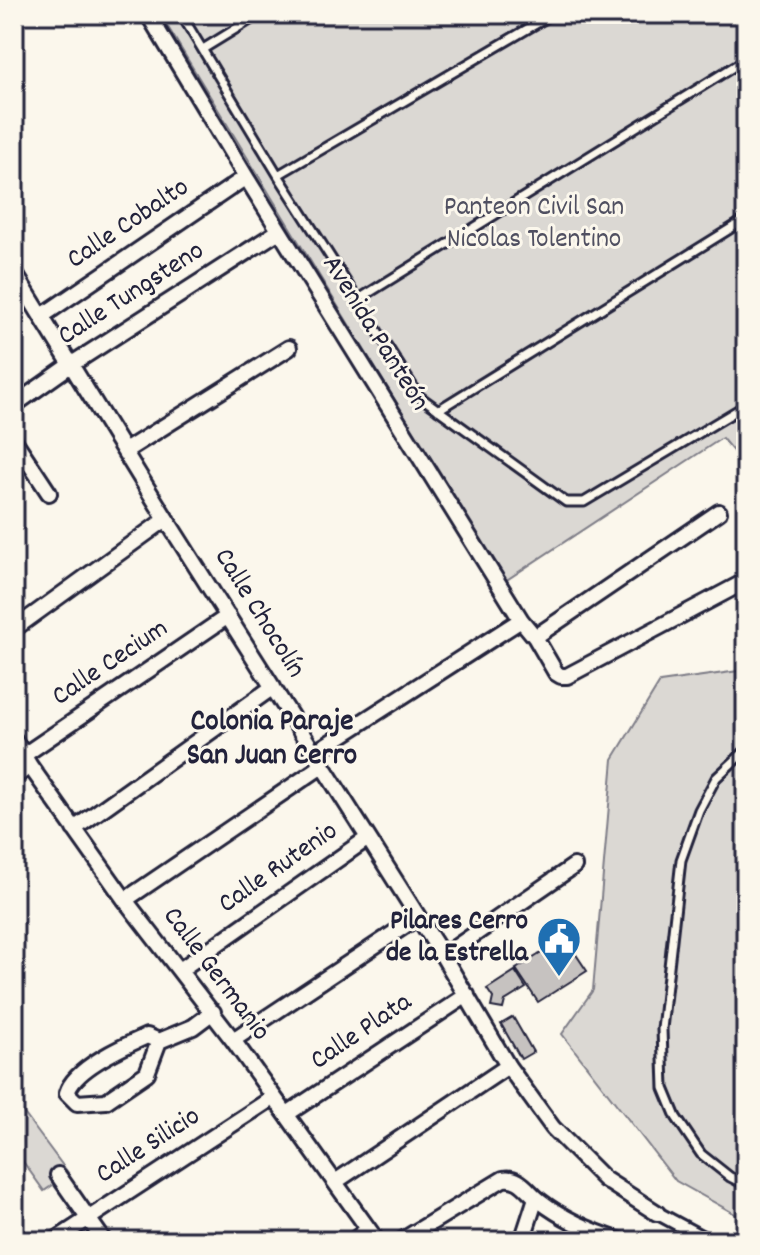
<svg xmlns="http://www.w3.org/2000/svg" width="760" height="1255" font-family="Dekko,sans-serif">
<style>
.green{fill:#dbd8d3;stroke:#7e7d87;stroke-width:2}
.building{fill:#c6c2c0;stroke:#22223b;stroke-width:2}
.lines{fill:none;stroke-linecap:round;stroke-linejoin:round}
.service-casing{stroke:#22223b;stroke-width:13}
.pedestrian-casing{stroke:#22223b;stroke-width:17}
.minor-casing{stroke:#22223b;stroke-width:20}
.service{stroke:#fbf7ec;stroke-width:7}
.pedestrian{stroke:#fbf7ec;stroke-width:11}
.minor{stroke:#fbf7ec;stroke-width:14}
.labels{text-anchor:middle;dominant-baseline:central;stroke-width:6;stroke-linejoin:round;paint-order:stroke}
.park-label{font-size:28px;fill:#505061;stroke:#fbf7ec}
.street-label{font-size:28px;fill:#22223b;stroke:#fbf7ec}
.poi-label{font-size:28px;font-weight:bold;fill:#22223b;stroke:#fbf7ec;text-anchor:end}
.neighbourhood-label{font-size:30px;font-weight:bold;fill:#22223b;stroke:#fbf7ec}
</style>
<rect width="100%" height="100%" fill="#fbf7ec"/>
<filter id="ink" filterUnits="userSpaceOnUse"><feTurbulence type="fractalNoise" baseFrequency=".0125" numOctaves="2"/><feDisplacementMap in="SourceGraphic" scale="16" xChannelSelector="R" yChannelSelector="G"/><feConvolveMatrix kernelMatrix="1 2 1 2 8 2 1 2 1" color-interpolation-filters="sRGB"/></filter>
<g filter="url(#ink)">
<path class="green" d="M160,14H746V467L722,438L505,581Z
M746,670V1220L676,1181L562,1034L593,990L613,759L660,682Z
M14,1100L69,1174L44,1191L14,1149Z"/>
<path class="building" d="M565,938L587,971L538,1002L516,969Z
M515,971L526,988L505,1001L503,1009L491,1007L493,998L487,989Z
M513,1017L533,1052L521,1059L501,1024Z"/>
<g class="lines">
<g class="service-casing">
<path id="service" d="M181,14L278,175L419,396L566,502H584L746,405
M203,49L260,14
M278,175L553,14
M359,299L746,59
M438,410L746,219
M746,750L716,778L699,810L681,860L662,1029L664,1088L676,1117L701,1154L730,1177L746,1185"/>
</g>
<g class="pedestrian-casing">
<path id="pedestrian" d="M657,1213L709,1241"/>
</g>
<g class="minor-casing">
<path id="minor" d="M148,14L246,177L521,620L535,637L556,673L561,676H567L746,581
M14,272L166,519L443,956L508,1066L553,1128L604,1179L657,1213
M42,316L246,177
M14,405L72,364L279,231
M14,440L49,493
M125,451L289,348
M14,629L166,519
M535,637L719,512
M14,739L30,766L125,900L233,1040L377,1241
M314,753L521,620
M24,755L228,616
M14,777L30,766
M74,829L273,687
M125,900L322,766
M443,956L574,866
M180,970L368,838
M233,1040L418,917
M159,1041L147,1036C124,1046 74,1068 67,1093L77,1103L106,1101L147,1073L159,1041L193,1027L213,1012
M287,1114L467,995
M58,1175L104,1241
M335,1182L508,1066
M54,1241L274,1097
M353,1241L368,1229
M401,1241L503,1179C520,1176 527,1191 540,1201C563,1219 593,1232 621,1241
M522,1241L536,1198"/>
</g>
<use href="#service" class="service"/>
<use href="#pedestrian" class="pedestrian"/>
<use href="#minor" class="minor"/>
</g>
</g>
<defs>
<g id="civic-pin" transform="scale(2.3)"><path d="M0 17L-7.5 6A9.5 9.5 0 1 1 7.5 6Z" fill="#1f6fb2" stroke="#fbf7ec"/><path d="M-.6-6.5H3V-4.5H.6V-3L4-1V1h2V6H-6V1h2V-1L-.6-3ZM-1.2 2.5V6h2.4V2.5Z" fill="#fff"/></g>
</defs>
<g fill-rule="evenodd">
<use href="#civic-pin" x="559" y="939"/>
</g>
<g class="labels">
<g class="park-label">
<text x="534" y="209">Panteon Civil San<tspan x="534" dy="32">Nicolas Tolentino</tspan></text>
</g>
<g class="street-label">
<text transform="translate(129 225) rotate(-34)">Calle Cobalto</text>
<text transform="translate(132 295) rotate(-33)">Calle Tungsteno</text>
<text transform="translate(374 334) rotate(58)">Avenida Panteón</text>
<text transform="translate(258 614) rotate(58)">Calle Chocolín</text>
<text transform="translate(111 664) rotate(-34)">Calle Cecium</text>
<text transform="translate(279 869) rotate(-35)">Calle Rutenio</text>
<text transform="translate(215 975) rotate(53)">Calle Germanio</text>
<text transform="translate(362 1033) rotate(-34)">Calle Plata</text>
<text transform="translate(149 1147) rotate(-33)">Calle Silicio</text>
</g>
<g class="poi-label">
<text x="528" y="923">Pilares Cerro<tspan x="528" dy="32">de la Estrella</tspan></text>
</g>
<g class="neighbourhood-label">
<text x="272" y="723">Colonia Paraje<tspan x="272" dy="34">San Juan Cerro</tspan></text>
</g>
</g>
<rect width="760" height="1255" fill="none" stroke="#fbf7ec" stroke-width="48"/>
<rect x="24" y="24" width="712" height="1207" fill="none" stroke="#22223b" stroke-width="3" filter="url(#ink)"/>
</svg>
